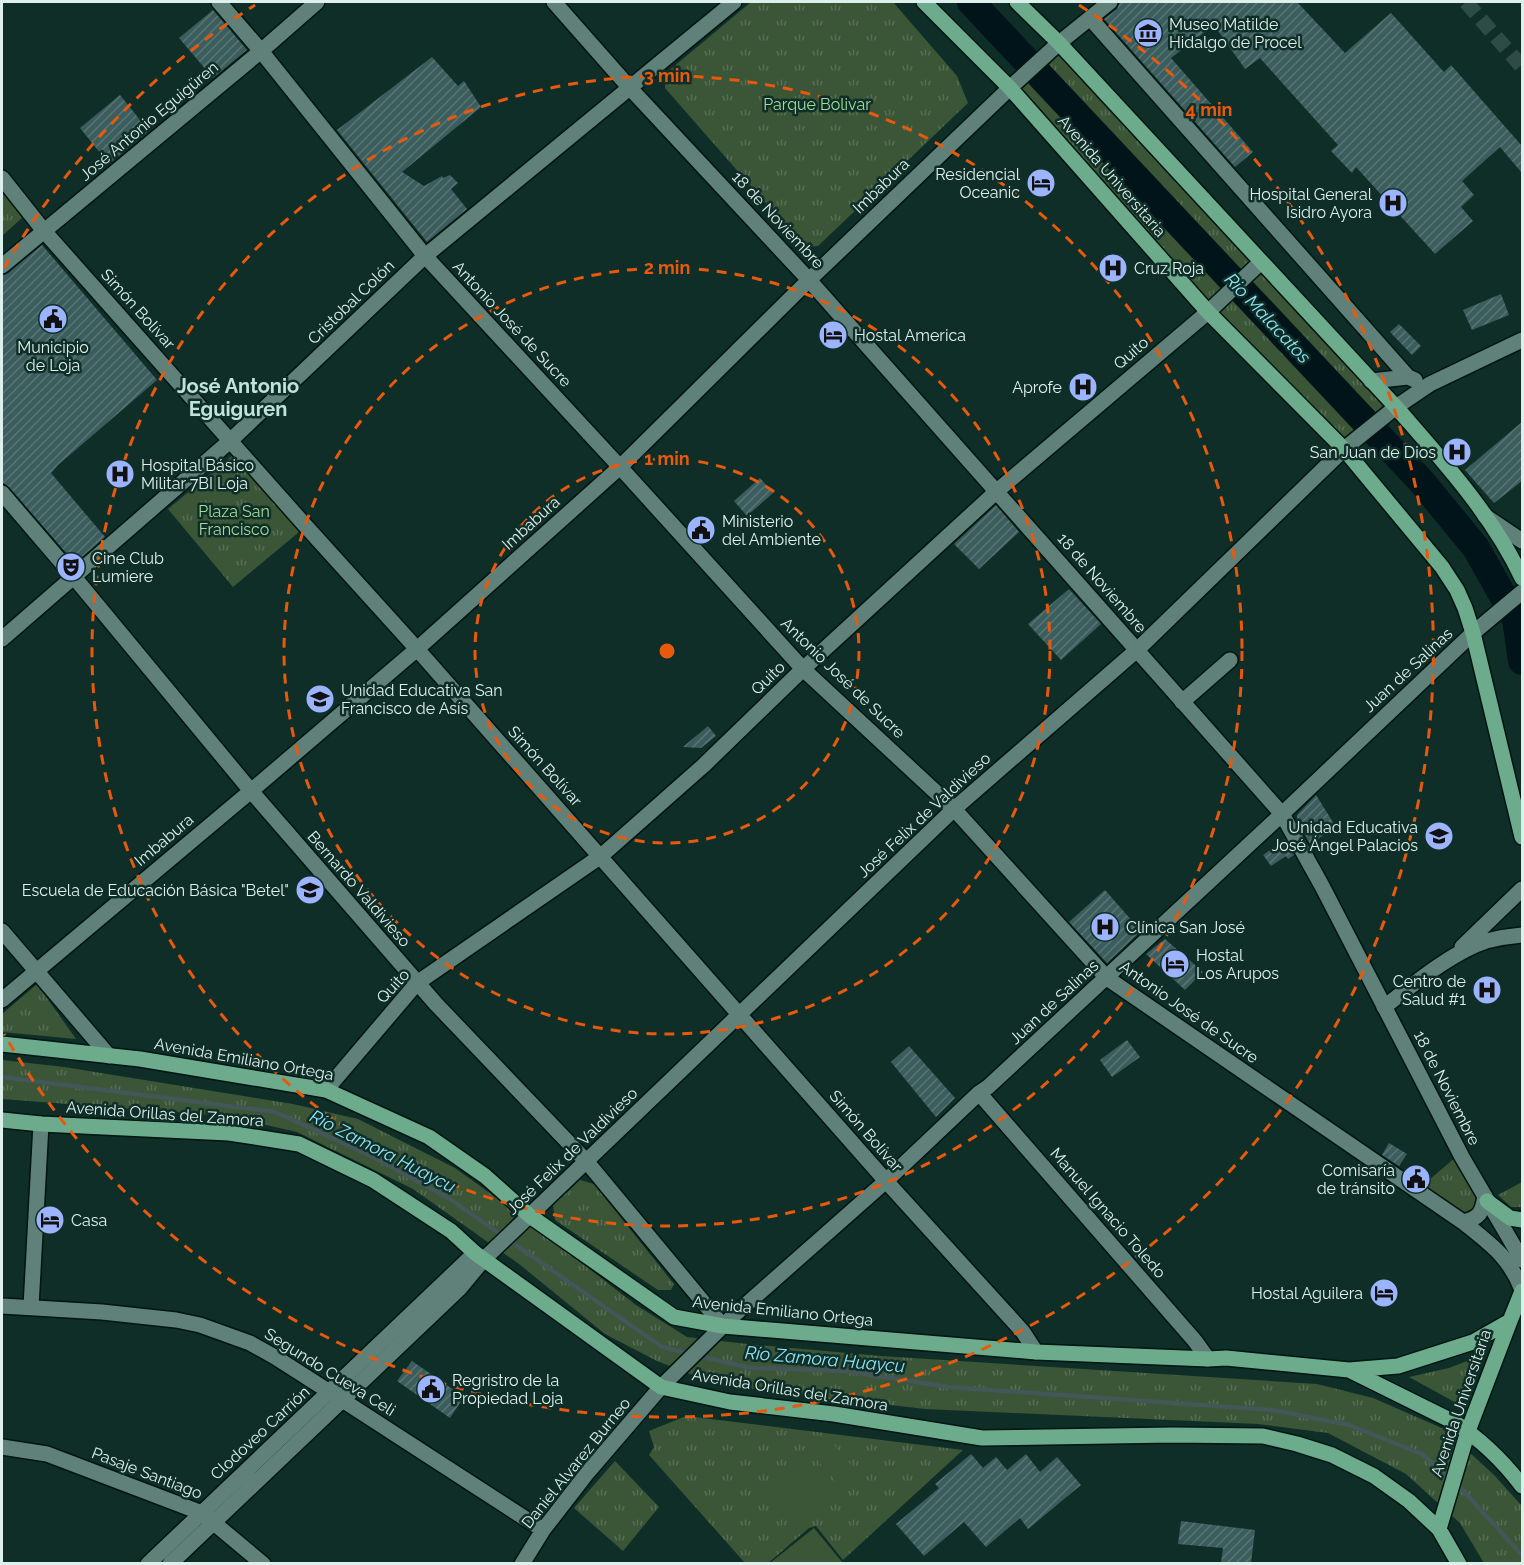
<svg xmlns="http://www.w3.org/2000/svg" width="1524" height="1565" font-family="Raleway,sans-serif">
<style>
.grass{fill:url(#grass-tufts)}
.garden{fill:#3b5537}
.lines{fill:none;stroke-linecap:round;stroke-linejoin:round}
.stream{stroke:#435658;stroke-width:4.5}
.river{stroke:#001419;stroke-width:28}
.building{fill:url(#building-hatch)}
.street-tunnel{stroke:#2e4b45;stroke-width:15;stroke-dasharray:15 8;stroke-linecap:butt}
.street-casing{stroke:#011511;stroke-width:18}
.secondary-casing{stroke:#011511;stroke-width:18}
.primary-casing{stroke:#011511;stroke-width:18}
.street{stroke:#608179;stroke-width:15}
.secondary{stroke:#608179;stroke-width:15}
.primary{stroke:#6dab8d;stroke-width:15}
.ring{fill:none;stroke:#e8590c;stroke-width:3;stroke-dasharray:10 8}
.labels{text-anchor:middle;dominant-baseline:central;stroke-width:5;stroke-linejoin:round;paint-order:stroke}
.poi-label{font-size:16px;fill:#def0eb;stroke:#0f2e28;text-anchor:start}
.park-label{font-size:16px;fill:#a3dc98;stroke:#0f2e28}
.street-label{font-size:16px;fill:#def0eb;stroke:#0f2e28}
.water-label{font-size:18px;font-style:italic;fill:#90e5f9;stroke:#0f2e28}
.quarter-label{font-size:20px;font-weight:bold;fill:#c0e3d9;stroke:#0f2e28}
.centre{fill:#e8590c;stroke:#0f2e28;stroke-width:3}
.ring-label{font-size:18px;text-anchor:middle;font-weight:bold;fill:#e8590c;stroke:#0f2e28;stroke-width:5;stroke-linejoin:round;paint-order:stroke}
</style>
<defs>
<pattern id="grass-tufts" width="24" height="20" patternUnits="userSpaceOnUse" patternTransform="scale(1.5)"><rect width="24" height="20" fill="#3b5537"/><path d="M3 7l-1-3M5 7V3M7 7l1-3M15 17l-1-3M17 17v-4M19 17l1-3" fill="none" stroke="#576e54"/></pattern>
<pattern id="building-hatch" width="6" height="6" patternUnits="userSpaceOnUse" patternTransform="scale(1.5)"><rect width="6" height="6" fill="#3c5d5d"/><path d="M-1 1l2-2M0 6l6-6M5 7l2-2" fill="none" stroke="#587574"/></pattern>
</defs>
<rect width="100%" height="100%" fill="#0f2e28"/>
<path class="grass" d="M751,2H893L957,76L968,103L818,246L804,247L665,88L666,73Z
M1059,44L1394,407L1345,447L1209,311L1010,88Z
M2,190L23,217L2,236Z
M234,454L299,532L233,587L168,509Z
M37,984L76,1039L2,1032V1014Z
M2,1060L64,1067L293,1104L358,1119L455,1168L516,1212L636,1305L687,1337L747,1344L881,1356L1317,1384L1373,1398L1444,1429L1494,1475L1522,1506V1563H1484L1460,1523L1406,1474L1328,1433L1258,1424L925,1409L718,1385L657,1361L605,1334L519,1264L413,1189L297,1132L226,1116L2,1099Z
M1456,1157C1461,1167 1479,1192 1478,1202C1478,1207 1473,1210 1469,1213L1463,1212L1423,1185Z
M580,1180L594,1184L674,1284L671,1290H658L555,1220L553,1205Z
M1522,1182V1207H1511L1498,1195Z
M1485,1354L1465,1401L1458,1404L1409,1377L1449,1368Z
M686,1416L963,1450L843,1560L816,1526L809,1528L767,1564L745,1563L649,1455L654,1447L649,1431Z
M615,1461L659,1507L623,1551L574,1508Z"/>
<path class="garden" d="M830,1440L857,1472L840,1486L811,1453Z
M806,1459L833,1491L816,1505L787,1473Z
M783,1478L810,1510L793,1524L765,1491Z
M814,1528L842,1562L840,1563H770Z"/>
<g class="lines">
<path class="stream" d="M2,1077L275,1112L371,1156L450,1199L662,1347L691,1354
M699,1356L751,1368L846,1371L948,1387L1273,1410L1349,1425L1422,1454L1451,1479
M1457,1484L1522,1555"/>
<path class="river" d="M971,2L1422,482L1476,548L1516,619L1522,661"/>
</g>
<path class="building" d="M1120,2H1297L1345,53L1391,13L1444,72L1451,65L1522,146V173L1500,147L1462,181L1474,195L1461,207L1473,221L1435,254L1356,167L1352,173L1331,151L1338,145L1260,58L1245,69L1214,25L1171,58L1253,152L1235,167L1104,19L1117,9Z
M213,10L247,50L213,78L179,38Z
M432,57L458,86L464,81L481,107L402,172L424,186L442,176L443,178L450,175L458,183L451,189L467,209L427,242L337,130Z
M120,95L149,131L109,164L80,128Z
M42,245L157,380L58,465L51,473L105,537L75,563L9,487L2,482V276L8,273Z
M1501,294L1509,315L1472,330L1463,310Z
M1399,324L1421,346L1412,355L1390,332Z
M1522,422V481L1494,503L1465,470Z
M760,478L773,493L747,516L734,501Z
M996,505L1019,532L979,569L954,544Z
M1069,589L1101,624L1061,660L1028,624Z
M708,726L716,736L701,748L683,747Z
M1316,795L1336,827L1310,844L1297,820V815Z
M1285,839L1294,855L1288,859L1286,856L1271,866L1263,855Z
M1105,890L1141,931L1107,963L1069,922Z
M1165,939L1203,972L1185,990L1146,954Z
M1127,1040L1140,1057L1112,1077L1100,1060Z
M909,1046L955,1098L936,1117L891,1062Z
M1389,1143L1407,1154L1399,1166L1382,1155Z
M412,1361L464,1397L450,1418L397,1381Z
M971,1454L983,1468L996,1457L1007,1470L1026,1454L1040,1472L1057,1457L1081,1485L1028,1529L1020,1518L986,1547L964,1522L924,1556L896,1524L939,1488L935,1484Z
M1181,1521L1255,1530L1251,1563H1221L1223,1548L1178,1544Z"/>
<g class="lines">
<path class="street-tunnel" d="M1466,2L1522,67"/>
<g class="street-casing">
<path id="street" d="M1090,18L1408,377
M2,178L44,231L303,523L417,649L886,1181L1023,1332L1036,1352
M2,266L261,51L317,2
M1371,381L1408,377L1415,380
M2,493L74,577L251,791L436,1004L587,1162L723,1326
M1485,516L1522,541
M2,639L230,441L425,256L734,2
M1182,702L1230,660
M2,931L109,1056
M1462,947L1522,889
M2,1000L251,791L417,649L620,467L809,280L1013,85L1059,43L1110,2
M1384,1007C1413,985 1452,952 1486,941C1498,938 1510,936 1522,935
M326,1090L417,983L601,856L703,766L803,669L997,491L1208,312L1261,262
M979,1093L1195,1341L1208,1359
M2,1306L102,1312L176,1320L200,1325L250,1343L275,1357L350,1405L543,1530
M31,1307L41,1124
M2,1447L47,1454L202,1513L263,1564
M148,1564L475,1253
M170,1564L460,1288L484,1259L954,809L1137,650L1344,449L1396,407L1430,384L1522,340
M522,1564L543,1530L588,1472L661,1387L732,1317L886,1181L979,1093L988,1087L1282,814L1473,633L1522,592"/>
</g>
<g class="secondary-casing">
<path id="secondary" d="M219,2L261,51L425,256L620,467L803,669L954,809L1107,978L1463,1222C1490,1244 1509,1256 1522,1290
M554,2L629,87L809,280L1282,814L1322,886L1462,1157L1522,1260
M1463,1222C1480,1218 1482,1213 1485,1196"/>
</g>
<g class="primary-casing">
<path id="primary" d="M924,2L1010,88L1208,312L1344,449L1442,567L1457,590L1465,608L1473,633L1522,837
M1017,2L1059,43L1396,407C1442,460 1492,514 1522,578
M2,1044L140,1059L326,1090L429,1137L485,1176L530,1216L674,1317L723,1326L1036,1352L1208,1359L1226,1358L1349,1370L1454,1422C1480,1439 1504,1462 1522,1486
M2,1120L41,1124L229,1133L299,1144L373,1180L451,1231L475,1253L661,1387L730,1402L834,1414L982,1438L1172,1435L1263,1436L1297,1444L1332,1455L1374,1476L1409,1501L1439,1529L1459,1564
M1487,1201L1510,1218L1522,1220
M1349,1370L1398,1366L1473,1342L1510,1321
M1439,1529L1468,1431L1510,1321L1522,1291"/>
</g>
<use href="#street" class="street"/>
<use href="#secondary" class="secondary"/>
<use href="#primary" class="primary"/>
</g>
<g class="ring">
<circle cx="667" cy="651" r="192"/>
<circle cx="667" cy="651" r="383"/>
<circle cx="667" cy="651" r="575"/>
<path d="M4 268A766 766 0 0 1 255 5M1079 5A766 766 0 1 1 4 1034"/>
</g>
<defs>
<g id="museum-disc" transform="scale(1.5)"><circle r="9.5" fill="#9bb4fd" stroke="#0f2e28"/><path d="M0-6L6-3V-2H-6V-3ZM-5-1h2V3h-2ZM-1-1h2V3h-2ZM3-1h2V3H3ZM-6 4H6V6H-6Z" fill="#111"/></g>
<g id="hotel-disc" transform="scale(1.5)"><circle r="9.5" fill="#9bb4fd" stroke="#0f2e28"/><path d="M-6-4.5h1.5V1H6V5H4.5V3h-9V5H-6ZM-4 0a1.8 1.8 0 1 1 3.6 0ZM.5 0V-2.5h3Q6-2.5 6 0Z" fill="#111"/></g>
<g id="hospital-disc" transform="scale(1.5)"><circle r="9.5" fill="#9bb4fd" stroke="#0f2e28"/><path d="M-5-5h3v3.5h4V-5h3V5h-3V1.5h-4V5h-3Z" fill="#111"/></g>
<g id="civic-disc" transform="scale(1.5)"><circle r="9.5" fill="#9bb4fd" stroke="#0f2e28"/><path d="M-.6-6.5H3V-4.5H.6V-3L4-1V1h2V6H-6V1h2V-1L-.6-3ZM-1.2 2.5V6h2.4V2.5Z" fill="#111"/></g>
<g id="theatre-disc" transform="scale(1.5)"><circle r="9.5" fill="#9bb4fd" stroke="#0f2e28"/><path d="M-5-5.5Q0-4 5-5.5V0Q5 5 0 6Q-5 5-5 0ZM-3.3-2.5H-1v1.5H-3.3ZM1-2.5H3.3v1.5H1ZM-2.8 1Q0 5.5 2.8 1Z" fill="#111"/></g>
<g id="university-disc" transform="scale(1.5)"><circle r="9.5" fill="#9bb4fd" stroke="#0f2e28"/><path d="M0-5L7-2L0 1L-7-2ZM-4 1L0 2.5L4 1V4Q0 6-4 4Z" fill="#111"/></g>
<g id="school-disc" transform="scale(1.5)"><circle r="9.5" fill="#9bb4fd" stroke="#0f2e28"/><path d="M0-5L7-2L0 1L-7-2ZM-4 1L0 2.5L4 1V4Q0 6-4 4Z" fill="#111"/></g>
</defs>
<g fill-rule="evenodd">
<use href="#museum-disc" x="1148" y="33"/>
<use href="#hotel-disc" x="1041" y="183"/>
<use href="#hospital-disc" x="1393" y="203"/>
<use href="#hospital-disc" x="1113" y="268"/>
<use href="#civic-disc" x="53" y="319"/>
<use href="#hotel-disc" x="833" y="335"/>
<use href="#hospital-disc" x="1083" y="387"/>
<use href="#hospital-disc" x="1457" y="452"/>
<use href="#hospital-disc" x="120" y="474"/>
<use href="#civic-disc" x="701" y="530"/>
<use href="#theatre-disc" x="71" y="567"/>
<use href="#university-disc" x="320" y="699"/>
<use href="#school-disc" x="1439" y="836"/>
<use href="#school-disc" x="310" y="890"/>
<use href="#hospital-disc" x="1105" y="927"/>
<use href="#hotel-disc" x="1175" y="964"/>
<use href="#hospital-disc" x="1487" y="990"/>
<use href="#civic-disc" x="1416" y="1179"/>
<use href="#hotel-disc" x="50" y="1220"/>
<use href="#hotel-disc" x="1384" y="1293"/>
<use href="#civic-disc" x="431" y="1389"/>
</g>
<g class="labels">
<g class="poi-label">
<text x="1169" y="24">Museo Matilde<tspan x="1169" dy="18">Hidalgo de Procel</tspan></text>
<text x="1020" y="174" text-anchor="end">Residencial<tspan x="1020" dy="18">Oceanic</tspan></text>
<text x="1372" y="194" text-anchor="end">Hospital General<tspan x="1372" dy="18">Isidro Ayora</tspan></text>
<text x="1134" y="268">Cruz Roja</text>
<text x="854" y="335">Hostal America</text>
<text x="53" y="347" text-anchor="middle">Municipio<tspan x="53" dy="18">de Loja</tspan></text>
<text x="1062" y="387" text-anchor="end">Aprofe</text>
<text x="1436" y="452" text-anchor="end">San Juan de Dios</text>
<text x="141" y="465">Hospital Básico<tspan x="141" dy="18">Militar 7BI Loja</tspan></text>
<text x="722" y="521">Ministerio<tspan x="722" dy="18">del Ambiente</tspan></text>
<text x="92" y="558">Cine Club<tspan x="92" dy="18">Lumiere</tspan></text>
<text x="341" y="690">Unidad Educativa San<tspan x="341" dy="18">Francisco de Asís</tspan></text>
<text x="1418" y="827" text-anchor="end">Unidad Educativa<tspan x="1418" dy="18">José Ángel Palacios</tspan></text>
<text x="289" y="890" text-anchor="end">Escuela de Educación Básica "Betel"</text>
<text x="1126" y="927">Clínica San José</text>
<text x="1196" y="955">Hostal<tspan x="1196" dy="18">Los Arupos</tspan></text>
<text x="1466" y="981" text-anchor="end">Centro de<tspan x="1466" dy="18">Salud #1</tspan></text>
<text x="1395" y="1170" text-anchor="end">Comisaría<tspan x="1395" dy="18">de tránsito</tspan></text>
<text x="71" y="1220">Casa</text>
<text x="1363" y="1293" text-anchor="end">Hostal Aguilera</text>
<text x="452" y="1380">Regristro de la<tspan x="452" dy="18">Propiedad Loja</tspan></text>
</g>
<g class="park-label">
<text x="817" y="104">Parque Bolivar</text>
<text x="234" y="511">Plaza San<tspan x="234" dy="18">Francisco</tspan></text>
</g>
<g class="street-label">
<text transform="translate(149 121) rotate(-40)">José Antonio Eguigüren</text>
<text transform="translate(1112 176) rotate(49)">Avenida Universitaria</text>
<text transform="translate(881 186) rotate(-44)">Imbabura</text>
<text transform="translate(778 220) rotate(47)">18 de Noviembre</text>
<text transform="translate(351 302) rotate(-44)">Cristobal Colón</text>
<text transform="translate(138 309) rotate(48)">Simón Bolívar</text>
<text transform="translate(512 324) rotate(47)">Antonio José de Sucre</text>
<text transform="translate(1131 353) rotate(-41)">Quito</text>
<text transform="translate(531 523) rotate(-42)">Imbabura</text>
<text transform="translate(1102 583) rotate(49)">18 de Noviembre</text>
<text transform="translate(1408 670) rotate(-43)">Juan de Salinas</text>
<text transform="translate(768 678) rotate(-44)">Quito</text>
<text transform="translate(843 678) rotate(44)">Antonio José de Sucre</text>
<text transform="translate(545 766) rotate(48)">Simón Bolívar</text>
<text transform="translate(924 815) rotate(-43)">José Felix de Valdivieso</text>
<text transform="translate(164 840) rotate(-40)">Imbabura</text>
<text transform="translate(359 889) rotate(49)">Bernardo Valdivieso</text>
<text transform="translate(393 986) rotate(-47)">Quito</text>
<text transform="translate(1054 1002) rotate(-43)">Juan de Salinas</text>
<text transform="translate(1189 1012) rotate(35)">Antonio José de Sucre</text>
<text transform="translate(244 1059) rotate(10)">Avenida Emiliano Ortega</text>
<text transform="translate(1447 1088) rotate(63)">18 de Noviembre</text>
<text transform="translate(165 1114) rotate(4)">Avenida Orillas del Zamora</text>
<text transform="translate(866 1131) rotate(49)">Simón Bolívar</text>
<text transform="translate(572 1151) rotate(-44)">José Felix de Valdivieso</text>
<text transform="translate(1108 1213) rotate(49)">Manuel Ignacio Toledo</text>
<text transform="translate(783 1311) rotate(6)">Avenida Emiliano Ortega</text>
<text transform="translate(330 1372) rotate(32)">Segundo Cueva Celi</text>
<text transform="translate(790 1390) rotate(9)">Avenida Orillas del Zamora</text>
<text transform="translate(1461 1403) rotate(-71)">Avenida Universitaria</text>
<text transform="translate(260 1433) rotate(-43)">Clodoveo Carrión</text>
<text transform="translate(576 1463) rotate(-51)">Daniel Alvarez Burneo</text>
<text transform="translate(147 1473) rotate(21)">Pasaje Santiago</text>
</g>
<g class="water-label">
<text transform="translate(1268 318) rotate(47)">Rio Malacatos</text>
<text transform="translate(383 1151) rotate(27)">Río Zamora Huaycu</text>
<text transform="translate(825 1359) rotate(5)">Río Zamora Huaycu</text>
</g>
<g class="quarter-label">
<text x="238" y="386">José Antonio<tspan x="238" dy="23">Eguiguren</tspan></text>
</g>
</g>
<circle cx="667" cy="651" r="9" class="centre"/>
<g class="ring-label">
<text x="667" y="82">3 min</text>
<text x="1209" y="116">4 min</text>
<text x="667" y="274">2 min</text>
<text x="667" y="465">1 min</text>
</g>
<rect width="1524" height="1565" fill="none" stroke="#def0eb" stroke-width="6"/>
</svg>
